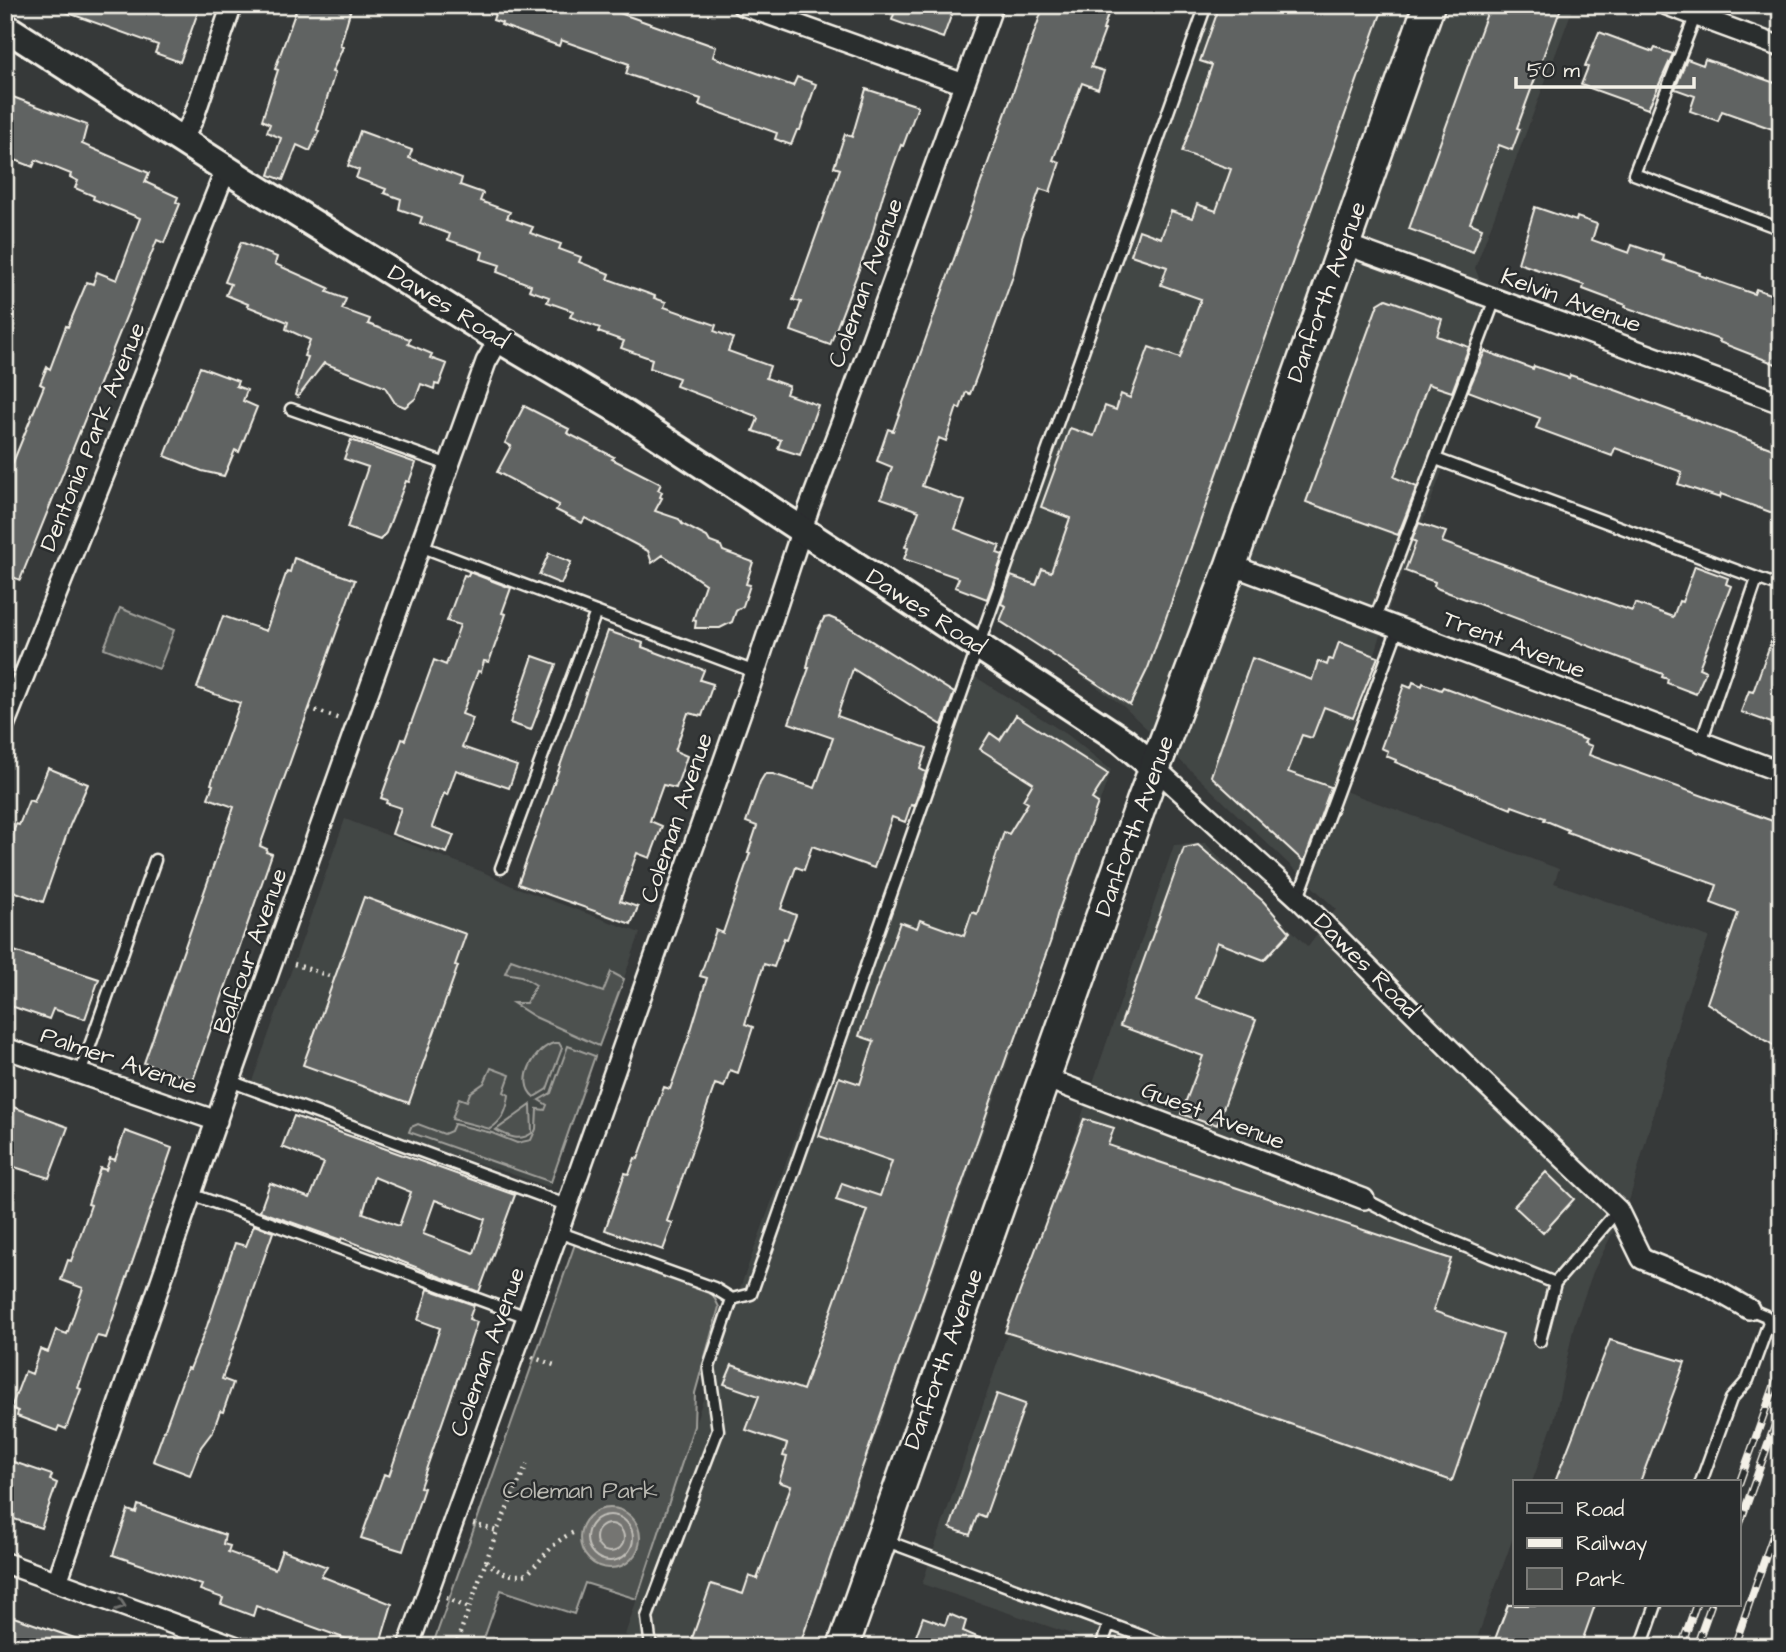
<svg xmlns="http://www.w3.org/2000/svg" width="1786" height="1652" font-family="'Architects Daughter',sans-serif">
<style>
.built{fill:#434645}
.green{fill:#4e514f;stroke:#a1a19c;stroke-width:2}
.water{fill:#757572;stroke:#a8a7a1;stroke-width:2}
.lines{fill:none;stroke-linecap:round;stroke-linejoin:round}
.shore{stroke:#c1bfb9;stroke-width:2}
.building{fill:#616362;stroke:#f4f1e8;stroke-width:2;fill-rule:evenodd}
.lane-casing{stroke:#f4f1e8;stroke-width:15}
.street-casing{stroke:#f4f1e8;stroke-width:24}
.secondary-casing{stroke:#f4f1e8;stroke-width:32}
.primary-casing{stroke:#f4f1e8;stroke-width:35}
.path{stroke:#f4f1e8;stroke-width:4.5;stroke-dasharray:2 5;stroke-linecap:butt}
.lane{stroke:#2a2d2e;stroke-width:10}
.street{stroke:#2a2d2e;stroke-width:19}
.secondary{stroke:#2a2d2e;stroke-width:26}
.primary{stroke:#2a2d2e;stroke-width:30}
.rail-casing{stroke:#f4f1e8;stroke-width:8}
.rail{stroke:#2a2d2e;stroke-width:5;stroke-dasharray:16;stroke-linecap:butt}
.oneway{stroke:#71726f}
.labels{text-anchor:middle;dominant-baseline:central;stroke-width:5;stroke-linejoin:round;paint-order:stroke}
.street-label{font-size:24px;fill:#f4f1e8;stroke:#2a2d2e}
.park-label{font-size:24px;fill:#bab9b2;stroke:#2a2d2e}
</style>
<rect width="100%" height="100%" fill="#363939"/>
<filter id="ink" filterUnits="userSpaceOnUse"><feTurbulence type="fractalNoise" baseFrequency=".0143" numOctaves="2"/><feDisplacementMap in="SourceGraphic" scale="14" xChannelSelector="R" yChannelSelector="G"/><feConvolveMatrix kernelMatrix="1 2 1 2 8 2 1 2 1" color-interpolation-filters="sRGB"/></filter>
<g filter="url(#ink)">
<path class="built" d="M1202,5H1574L1475,268L1495,318L1447,445L1442,472L1391,602L1337,777L1339,789L1559,869L1554,883L1709,937L1684,1002L1630,1198L1593,1272L1574,1325L1554,1421L1532,1482H1515V1532L1474,1647H1110L922,1584L1174,845L1205,843L1308,947L1336,909L1122,705L984,606Z
M966,671L1068,735L1111,770L801,1647H644L645,1643L625,1635L740,1288Z
M345,819L483,872L512,886L640,933L550,1187L250,1087Z"/>
<path class="green" d="M120,608L174,630L159,669L104,648Z
M511,959L603,992L611,972L624,979L599,1046L535,1017L513,1003H526L536,985L521,976L505,973Z
M554,1043H559L562,1048L547,1089L534,1097C515,1082 535,1048 554,1043Z
M568,1046L595,1056L551,1182L409,1132L411,1127L418,1124L444,1134L451,1131L454,1124L492,1133L517,1143L531,1140L536,1129L537,1109L545,1110L547,1105L539,1100L551,1093Z
M491,1068L510,1075L504,1092L509,1095C507,1111 503,1120 490,1129L452,1119L459,1098L467,1101L470,1093L484,1083Z
M531,1105L532,1133C520,1142 509,1137 496,1130Z
M575,1244L707,1291L713,1295L719,1307L695,1393L694,1426L637,1599L585,1583L574,1614L501,1590L481,1647H432Z"/>
<path class="water" d="M580 1538a30 30 0 1 1 60 0a30 30 0 1 1-60 0Z"/>
<g class="lines">
<path class="shore" d="M587 1538a23 23 0 1 1 46 0a23 23 0 1 1-46 0Z
M596 1538a14 14 0 1 1 28 0a14 14 0 1 1-28 0Z"/>
</g>
<path class="building" d="M55,5H189L199,9L180,62L155,53L158,45L54,8Z
M298,5H352L340,46L343,47L332,72L335,73L317,130L319,131L310,151L297,145L283,180L269,175L281,138L267,132L270,124L262,120L278,70L275,69Z
M498,5H597L716,47L713,57L793,86L797,77L816,84L800,130H797L791,145L775,139L777,133L699,105L701,99L626,74L629,64L561,40L559,46L501,25L502,23L493,20Z
M897,5H955L943,38L892,20Z
M1044,5H1084L1108,14L1103,30H1105L1091,67L1104,71L1098,89L1082,83L1053,160L1060,162L1050,192L1040,189L1022,238L1013,276L978,373L970,394L966,392L960,409L957,407L946,441L939,438L922,486L965,501L955,529L1000,546L997,553L1003,555L987,599L955,587L959,578L904,559L908,548L905,547L919,511L881,498L892,467L877,461L888,429L893,431Z
M1220,5H1384L1148,668L1130,705L1000,621L1006,606L1001,604L1011,576L1036,585L1042,569L1051,572L1070,518L1041,507L1070,428L1094,436L1105,406L1116,410L1121,394L1130,398L1149,347L1180,358L1186,341L1201,299L1161,285L1167,267L1131,255L1139,230L1161,238L1171,211L1192,218L1197,204L1216,211L1231,169L1182,152L1212,65L1200,61Z
M1490,5H1562L1517,128L1520,129L1512,150L1499,145L1470,223L1482,228L1473,252L1409,229Z
M1599,32L1653,52L1655,48L1673,54L1648,109L1581,85L1588,67L1585,66Z
M1687,59L1703,65L1705,59L1781,85V132L1722,111L1718,121L1690,111L1695,96L1675,89Z
M866,89L918,106L903,146L901,145L883,195L871,238L830,345L791,331L801,302L793,300L840,169L834,167L845,134L852,137Z
M5,94L87,125L82,144L149,173L145,182L178,197L176,202L180,204L164,243L157,240L20,580L5,574V482L44,386L40,384L47,367L50,369L66,326L68,327L87,282L93,284L97,272L117,280L140,218L93,199L94,196L75,188L78,181L70,177L71,174L36,160L33,167L5,156Z
M360,131L412,150L409,158L462,178L460,185L483,193L480,201L510,212L507,218L533,227L530,233L561,244L559,249L581,257L579,262L610,274L608,279L655,296L654,298L666,302L664,307L716,325L714,331L733,338L728,351L770,366L766,378L789,386L786,394L818,405L800,455L778,448L781,440L753,431L758,419L756,416L676,386L679,378L650,368L652,359L621,348L624,341L598,332L600,328L570,317L573,311L547,302L549,297L529,290L531,285L497,272L500,265L481,259L483,252L448,240L450,234L420,223L422,217L399,209L401,199L384,193L386,189L356,178L359,170L348,166Z
M1535,207L1576,221L1577,217L1597,224L1592,240L1629,253L1632,245L1664,256L1663,260L1700,273L1699,275L1754,294L1756,289L1781,298V366L1719,342L1720,340L1625,307L1626,305L1583,289L1584,285L1518,263Z
M241,242L277,257L275,264L329,288L327,292L346,299L342,309L370,319L368,324L410,339L408,344L432,354L430,358L447,364L439,385L435,384L434,389L421,384L416,398L405,407L395,403L385,387L324,363L298,397L295,395L308,357L304,356L310,340L286,329L288,322L247,306L248,304L226,295L231,284L225,282Z
M1386,299L1442,319L1437,336L1469,347L1452,392L1428,384L1394,477L1417,487L1398,535L1306,502L1378,304Z
M1485,351L1533,369L1534,366L1569,378L1570,375L1618,391L1781,452V516L1721,494L1720,498L1678,484L1682,472L1646,459L1615,448L1612,456L1536,428L1540,418L1468,391Z
M200,367L238,381L236,386L247,390L243,401L257,407L239,452L235,450L224,476L202,471L165,456Z
M524,406L569,429L567,433L614,457L612,459L661,484L658,490L662,492L660,497L662,498L655,511L679,519L682,524L707,537L710,542L721,546L723,551L753,562L746,584L750,585L743,606L736,611L732,622L720,628H695L696,621L693,620L705,584L663,555L652,563L648,551L585,518L582,523L556,510L559,505L497,472L511,446L505,443Z
M351,440L416,463L409,482L406,481L386,533L380,540L347,528L368,467L344,459Z
M1419,523L1446,532L1442,542L1632,611L1635,603L1673,617L1679,601L1682,602L1695,566L1728,578L1726,584L1731,586L1699,668L1706,671L1696,694L1667,683L1668,679L1662,677L1663,674L1439,589L1434,586L1435,582L1405,571L1416,542L1412,540Z
M549,553L571,562L561,584L539,575Z
M294,558L355,580L260,846L267,849L266,852L272,854L193,1080L144,1063L234,807L208,798L213,785L211,784L240,703L197,688L223,616L266,631L287,571L290,572Z
M469,572L511,588L502,613L506,614L489,662L484,661L481,672L478,671L462,714L473,718L462,747L517,766L509,788L456,770L447,795L444,793L432,827L454,835L447,853L392,834L401,808L386,803L387,800L381,798L402,739L405,740L434,660L446,665L460,625L447,621L464,575L468,576Z
M829,617L841,622L954,693L942,725L853,669L837,716L927,748L920,769L926,772L914,806L911,805L905,822L892,817L874,868L812,846L804,870L796,867L781,909L796,915L787,939L784,938L774,967L764,964L745,1024L753,1027L738,1073L730,1070L724,1087L715,1084L667,1221L673,1223L663,1250L605,1230L625,1173L629,1174L635,1158L638,1159L664,1087L670,1089L689,1037L707,978L700,976L716,930L723,933L750,853H748L757,826L746,822L760,782L765,774H773L815,788L833,738L789,723L809,668H807L810,653L817,632L824,618Z
M1779,620L1781,705L1774,724L1741,712L1749,691L1753,692Z
M608,631L643,643L642,647L704,670L700,680L713,684L702,716L688,713L675,751L687,756L676,788L663,785L650,821L662,826L650,858L637,853L620,901L638,907L631,924L518,884Z
M1339,642L1378,657L1353,718L1324,707L1312,738L1302,735L1288,772L1331,787L1304,862L1211,776L1252,658L1312,680L1318,661L1327,665L1329,659L1333,660Z
M533,656L556,664L531,730L510,723Z
M1413,682L1422,686L1423,683L1441,690L1443,687L1586,740L1584,743L1592,746L1589,755L1781,824V1050L1707,1003L1738,913L1711,903L1717,885L1567,832L1568,830L1544,820L1545,818L1512,806L1511,809L1395,762L1396,760L1386,756L1388,751L1381,748L1404,685L1411,688Z
M1016,715L1108,774L1092,799L1098,803L1057,915L1051,940L1014,1043L1009,1050L799,1647H689L711,1584L743,1594L749,1576L757,1579L791,1486L779,1482L787,1457L783,1456L787,1444L746,1430L759,1396L724,1384L732,1365L803,1390L867,1210L836,1200L842,1183L880,1196L892,1161L819,1136L839,1077L860,1084L874,1041L859,1036L900,922L917,928L920,920L964,936L972,912L977,914L1004,832L1009,834L1028,803L1023,800L1033,783L980,749L990,733L1000,740Z
M48,768L88,784L70,825L43,902L5,888V853L16,824L19,825L29,800L34,802Z
M1198,845L1263,901L1290,932L1264,960L1217,942L1196,998L1256,1020L1217,1125L1210,1122V1124L1181,1114L1203,1056L1120,1026L1184,848Z
M364,897L466,934L455,965L458,966L409,1103L303,1065Z
M5,948L99,979L85,1019L53,1009L49,1019L5,1004Z
M5,1104L68,1127L49,1178L5,1164Z
M294,1116L515,1195L479,1292L342,1238L341,1240L260,1211L270,1183L310,1198L324,1163L282,1147ZM374,1177L411,1192L399,1226L363,1213ZM435,1200L485,1219L474,1253L423,1234Z
M1084,1119L1114,1128L1108,1145L1451,1259L1433,1311L1503,1335L1452,1481L1199,1392L1005,1332Z
M125,1131L172,1148L106,1338L97,1336L78,1388L81,1389L66,1429L59,1426L57,1431L17,1416L18,1411L11,1408L25,1371L32,1374L40,1349L48,1352L56,1330L67,1334L83,1288L61,1280L68,1260L71,1261L91,1205L88,1204L100,1168L106,1170L110,1158L115,1160Z
M1546,1172L1574,1199L1543,1233L1514,1206Z
M254,1225L273,1232L222,1379L233,1383L223,1412L220,1411L213,1431L201,1447L190,1475L153,1461L187,1368L190,1369L207,1326L235,1243L246,1246Z
M428,1289L474,1305L469,1319L477,1322L420,1487L424,1488L403,1551L361,1538L384,1474L389,1476L440,1328L418,1320Z
M1610,1340L1685,1362L1640,1482H1555Z
M997,1394L1025,1404L985,1517L978,1514L970,1535L950,1528Z
M5,1459L52,1475L50,1480L57,1483L41,1528L5,1516Z
M138,1505L225,1535L223,1544L230,1546L228,1552L275,1569L282,1550L327,1567L321,1576L392,1604L379,1647H368L256,1606L253,1616L221,1604L223,1598L200,1590L202,1585L113,1555L128,1510L136,1513Z
M1508,1605H1595L1580,1647H1492Z
M5,1614L89,1643L88,1647H5Z
M949,1614L966,1621L963,1631L1000,1647H912L923,1617L945,1625Z"/>
<g class="lines">
<g class="lane-casing">
<path id="lane" d="M1695,17L1634,174L1781,229
M291,409L449,465
M1436,459L1781,587
M420,546L755,672
M1375,619L1495,299
M1701,742L1757,579
M501,868L596,612
M1298,898L1398,628
M80,1074L155,860
M230,1081L566,1205
M191,1194L527,1317
M1364,1199L1422,1229L1555,1283L1540,1341
M558,1232L714,1288L732,1299
M1555,1283L1618,1210
M1701,1482L1731,1399L1748,1380L1769,1322L1766,1316L1749,1309
M884,1540L1171,1647
M651,1647L647,1617L718,1430L709,1367L732,1299L751,1294L970,669L1206,5
M1101,1647L1109,1624
M1641,1647L1656,1605"/>
</g>
<g class="street-casing">
<path id="street" d="M742,5L964,84
M1667,5L1781,47
M182,140L193,119L232,5
M1344,244L1781,403
M1231,565L1781,772
M5,723L226,169
M1155,768L1298,898L1477,1076L1618,1210L1642,1259L1707,1285L1749,1309
M5,1048L217,1121
M1045,1078L1364,1199
M5,1563L237,1647
M57,1582L230,1081L449,465L486,362L499,339
M408,1647L558,1232L755,672L809,508L853,392L993,5"/>
</g>
<g class="secondary-casing">
<path id="secondary" d="M5,27L245,181L499,339L622,412L1123,741L1155,768"/>
</g>
<g class="primary-casing">
<path id="primary" d="M843,1647L1143,799L1231,565L1429,5"/>
</g>
<path class="path" d="M309,708L340,719
M294,964L335,978
M532,1357L554,1365L557,1362
M473,1524L497,1531
M486,1561C499,1573 509,1577 527,1574C544,1558 553,1540 575,1532
M446,1598L469,1608
M455,1647L497,1531L527,1464"/>
<use href="#lane" class="lane"/>
<use href="#street" class="street"/>
<use href="#secondary" class="secondary"/>
<use href="#primary" class="primary"/>
<g class="rail-casing">
<path id="rail" d="M1739,1484L1781,1367
M1739,1526L1781,1408
M1681,1647L1696,1605
M1696,1647L1711,1605
M1734,1647L1781,1513"/>
</g>
<use href="#rail" class="rail"/>
</g>
<defs><path id="oneway-chevron" d="M-2-3.5L2.5 0L-2 3.5" fill="none" stroke-width="1.6" stroke-linecap="round" stroke-linejoin="round" transform="scale(1.75)"/></defs>
<use class="oneway" href="#oneway-chevron" transform="translate(121 1605) rotate(20)"/>
</g>
<g class="labels">
<g class="street-label">
<text transform="translate(866 283) rotate(-70)">Coleman Avenue</text>
<text transform="translate(1327 292) rotate(-70)">Danforth Avenue</text>
<text transform="translate(1571 301) rotate(20)">Kelvin Avenue</text>
<text transform="translate(448 307) rotate(32)">Dawes Road</text>
<text transform="translate(93 437) rotate(-68)">Dentonia Park Avenue</text>
<text transform="translate(926 612) rotate(33)">Dawes Road</text>
<text transform="translate(1514 645) rotate(21)">Trent Avenue</text>
<text transform="translate(677 818) rotate(-71)">Coleman Avenue</text>
<text transform="translate(1135 826) rotate(-70)">Danforth Avenue</text>
<text transform="translate(251 951) rotate(-70)">Balfour Avenue</text>
<text transform="translate(1366 966) rotate(45)">Dawes Road</text>
<text transform="translate(119 1061) rotate(19)">Palmer Avenue</text>
<text transform="translate(1213 1116) rotate(21)">Guest Avenue</text>
<text transform="translate(488 1352) rotate(-70)">Coleman Avenue</text>
<text transform="translate(944 1359) rotate(-70)">Danforth Avenue</text>
</g>
<g class="park-label">
<text x="580" y="1491">Coleman Park</text>
</g>
</g>
<rect width="1786" height="1652" fill="none" stroke="#2a2d2e" stroke-width="28"/>
<rect x="14" y="14" width="1758" height="1624" fill="none" stroke="#f4f1e8" stroke-width="2.5" filter="url(#ink)"/>
<rect x="1513" y="1480" width="228" height="126" fill="#2a2d2e" stroke="#7b7b78" stroke-width="2"/>
<rect x="1527" y="1503" width="35" height="10" fill="#2a2d2e" stroke="#7b7b78" stroke-width="2"/>
<text x="1576" y="1516" font-size="21" fill="#f4f1e8">Road</text>
<rect x="1527" y="1538" width="35" height="10" fill="#f4f1e8" stroke="#7b7b78" stroke-width="2"/>
<text x="1576" y="1550" font-size="21" fill="#f4f1e8">Railway</text>
<rect x="1527" y="1568" width="35" height="21" fill="#4e514f" stroke="#7b7b78" stroke-width="2"/>
<text x="1576" y="1586" font-size="21" fill="#f4f1e8">Park</text>
<path d="M1516 77v10h178v-10" fill="none" stroke="#f4f1e8" stroke-width="3.5"/>
<text x="1527" y="77" font-size="21" fill="#f4f1e8" stroke="#2a2d2e" stroke-width="5" paint-order="stroke">50 m</text>
</svg>
